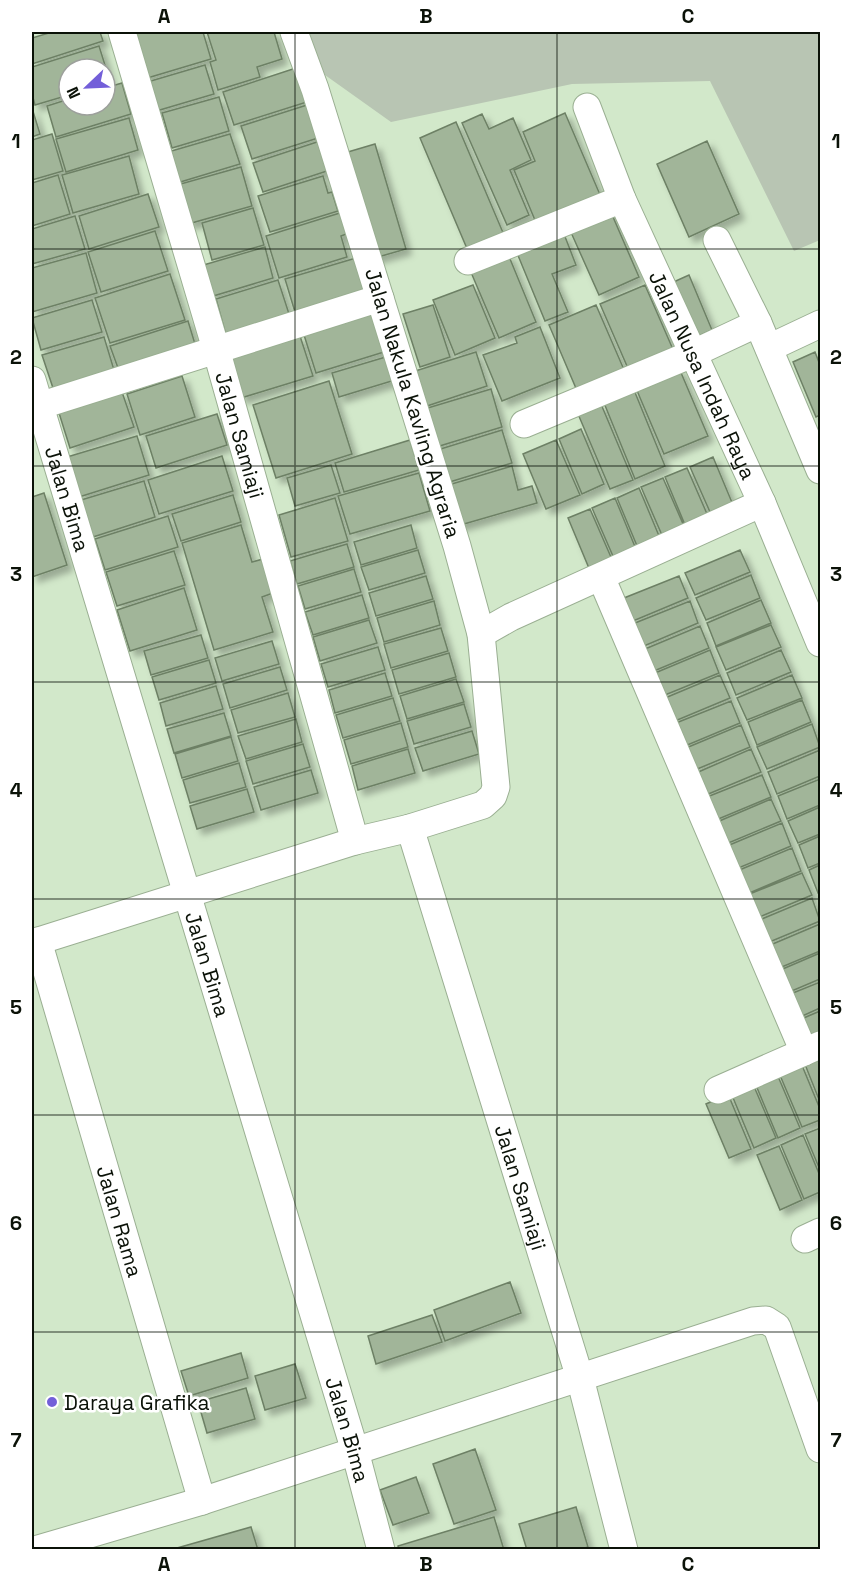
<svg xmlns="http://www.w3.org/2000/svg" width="852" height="1581" font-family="'Space Grotesk',sans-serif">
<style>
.green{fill:#b8c5b3}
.building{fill:#a1b599;stroke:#6d8065;stroke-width:1.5;filter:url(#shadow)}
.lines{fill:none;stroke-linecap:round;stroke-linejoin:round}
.minor-casing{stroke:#9aaf92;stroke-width:29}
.minor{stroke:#fff;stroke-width:27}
.grid{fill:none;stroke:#0b1208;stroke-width:1.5;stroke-opacity:0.55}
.poi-dot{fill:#735fd9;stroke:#fff;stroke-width:2}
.labels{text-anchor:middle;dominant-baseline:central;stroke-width:5;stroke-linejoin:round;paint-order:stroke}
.street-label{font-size:21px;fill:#0b1208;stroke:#fff}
.poi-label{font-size:21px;fill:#0b1208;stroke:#fff;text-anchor:start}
.neatline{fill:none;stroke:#0b1208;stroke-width:2}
.grid-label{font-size:20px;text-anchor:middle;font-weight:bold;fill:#0b1208}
</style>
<defs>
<filter id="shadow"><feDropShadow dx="5.5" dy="5.5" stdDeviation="3" flood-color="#0004"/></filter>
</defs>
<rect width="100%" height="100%" fill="#d2e8ca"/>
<path class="green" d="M308,32H820V240L794,251L710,81L572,84L391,122L325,75Z"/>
<path class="building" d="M52,32H100L103,41L32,64V38Z
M130,32H203L211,59L144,79Z
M207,32H274L282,59L257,67L260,77L218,90L210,62L216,60Z
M99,46L110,81L105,83V69H69V95L35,105L32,94V67Z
M205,65L214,94L153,112L144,83Z
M299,67L310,101L234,125L223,92Z
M122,83L131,114L56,137L47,106L69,99V105H105V88Z
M219,97L229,131L172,148L162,113Z
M307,105L318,138L252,159L241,126Z
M32,108L40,134L32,137Z
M565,113L601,197L537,225L514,170L535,161L523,132Z
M482,114L489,129L513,118L531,160L510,170L529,215L507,225L462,123Z
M129,118L138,150L66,172L56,139Z
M456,122L507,242L471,258L420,138Z
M52,134L63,171L32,180V140Z
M230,134L240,164L177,183L168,152Z
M320,141L330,170L263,192L253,163Z
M707,141L739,214L689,237L657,164Z
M375,144L406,249L371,259L341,154Z
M129,156L139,194L73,213L62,175Z
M241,167L252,206L188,224L177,185Z
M58,175L70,214L32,226V183Z
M323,176L328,193L332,192L338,211L270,232L258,196Z
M148,194L159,227L89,249L79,216Z
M253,208L264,245L212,260L202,223Z
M610,210L639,277L599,295L569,228Z
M343,212L349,233L341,236L347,257L279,278L266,236Z
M75,216L85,249L32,264V229Z
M155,231L168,271L101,292L88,252Z
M564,234L576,265L552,274L568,312L545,321L517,253Z
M265,247L273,278L210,297L200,266Z
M86,253L97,293L32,312V268Z
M508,254L536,322L499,338L470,270Z
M356,258L366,291L295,312L285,279Z
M170,274L185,320L110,343L95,298Z
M689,275L712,330L690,340L667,285Z
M278,280L291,320L227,339L216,299Z
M473,285L495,338L455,355L433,300Z
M645,285L675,354L630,373L600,304Z
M92,300L102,332L41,350L32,318Z
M433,305L450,357L420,367L403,314Z
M596,305L625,372L578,393L549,325Z
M372,313L384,352L316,373L304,335Z
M188,321L195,344L118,368L110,346Z
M540,327L560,378L502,401L483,355L517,343L515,337Z
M300,336L313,376L241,398L228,358Z
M104,337L114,370L53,388L42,355Z
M476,352L487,386L424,407L412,372Z
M815,352L820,365V415L816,417L793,362Z
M389,356L395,380L339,397L332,373Z
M679,368L708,436L664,454L635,386Z
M182,376L195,417L140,435L127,394Z
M329,381L352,454L276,478L253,405Z
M491,389L502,427L433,448L421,410Z
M634,390L665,466L635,479L604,403Z
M122,392L134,427L70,448L59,413Z
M601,404L633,480L610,489L578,414Z
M217,414L227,445L156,468L146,436Z
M581,429L604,484L582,494L559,439Z
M502,430L512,463L443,484L434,451Z
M137,436L149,475L79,497L67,457Z
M410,440L419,470L344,492L335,463Z
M556,440L580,495L546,509L523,454Z
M222,456L233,491L159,514L148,480Z
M713,457L736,512L714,521L690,467Z
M331,465L340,493L295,506L287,478Z
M512,466L518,490L532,486L537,503L457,526L445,486Z
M687,468L711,523L688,532L665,477Z
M419,473L430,511L350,534L338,496Z
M663,478L687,533L665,542L641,487Z
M144,481L155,517L93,537L81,500Z
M639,488L662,543L640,553L617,498Z
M44,493L67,565L32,577V497Z
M233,495L241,522L181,541L172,514Z
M335,498L348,541L291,557L279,515Z
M615,498L638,554L616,563L592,508Z
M590,509L614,564L591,573L568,518Z
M168,516L178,547L105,570L95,539Z
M241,525L252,562L263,559L273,593L262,597L273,632L214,650L182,543Z
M411,525L417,548L361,565L354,542Z
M347,544L354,567L297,584L290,561Z
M418,550L425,573L369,590L361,567Z
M740,550L750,572L695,595L685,573Z
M174,551L185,585L117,606L106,572Z
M354,569L361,592L305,609L298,586Z
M751,575L760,598L706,620L696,598Z
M426,576L433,599L376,616L369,593Z
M679,576L688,598L633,621L624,598Z
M184,588L197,630L130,651L117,610Z
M362,595L369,618L313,635L305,612Z
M761,600L771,623L716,646L707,623Z
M434,601L440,625L384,642L377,618Z
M690,601L698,623L644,646L635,623Z
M369,620L377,643L320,661L313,637Z
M771,625L781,647L726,670L716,647Z
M700,626L709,648L654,671L645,649Z
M441,628L448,651L391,668L384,644Z
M201,635L208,658L151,675L144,651Z
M272,641L279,664L222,681L215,658Z
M378,647L385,670L328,687L321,664Z
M710,650L719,673L665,695L655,673Z
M781,650L791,672L736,695L727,673Z
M449,653L456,677L399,694L392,670Z
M209,660L216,683L159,700L152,677Z
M280,667L287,690L230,708L223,684Z
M385,673L392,696L335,713L329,690Z
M720,675L730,698L675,721L665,698Z
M792,675L802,698L747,720L737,698Z
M456,679L464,702L407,719L400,696Z
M216,686L223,709L166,726L160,703Z
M288,693L295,717L238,733L231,710Z
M393,698L400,721L343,738L336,715Z
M802,700L811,722L757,745L748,722Z
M731,701L740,723L685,746L676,723Z
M464,704L471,727L414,744L407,721Z
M224,713L231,736L174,753L167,729Z
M296,719L302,742L246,759L238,736Z
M401,723L408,747L351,764L344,740Z
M812,724L820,747L767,769L757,747Z
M741,725L750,747L695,770L686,748Z
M472,731L479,754L423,771L415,748Z
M231,737L238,761L182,778L175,754Z
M303,744L310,767L253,784L246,761Z
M408,749L415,773L358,790L352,766Z
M751,749L761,772L706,795L696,773Z
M820,750V776L777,794L768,772Z
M239,763L246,787L190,803L183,780Z
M311,770L318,793L261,810L254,787Z
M762,775L771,797L716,820L707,797Z
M820,779V805L787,819L778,796Z
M247,789L254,812L197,829L190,806Z
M771,799L781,821L726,844L717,822Z
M820,807V834L798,843L788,821Z
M782,823L791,846L736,869L727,846Z
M820,836V863L808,868L799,845Z
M792,848L801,871L747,894L737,871Z
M820,865V892L818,893L809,870Z
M802,873L812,895L757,918L747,895Z
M812,898L820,921L767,943L757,921Z
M820,924V951L777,969L768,946Z
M820,953V979L787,993L778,971Z
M820,982V1008L798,1018L788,995Z
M820,1011V1037L808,1043L799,1020Z
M820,1055V1102L804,1062Z
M801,1063L820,1109V1120L802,1127L779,1073Z
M777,1074L800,1128L778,1138L755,1083Z
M753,1084L776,1138L754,1148L731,1093Z
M728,1094L751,1149L729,1158L706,1104Z
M820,1128V1170L805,1134Z
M803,1135L820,1176V1192L804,1199L781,1145Z
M779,1146L802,1200L780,1210L757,1155Z
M510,1282L521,1313L445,1341L434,1310Z
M432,1315L442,1342L376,1364L368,1336Z
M241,1353L248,1378L189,1396L181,1371Z
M295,1364L306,1398L265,1410L255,1376Z
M246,1388L255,1419L207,1433L198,1402Z
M475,1449L496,1510L454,1524L433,1464Z
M416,1477L429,1513L393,1525L380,1490Z
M576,1507L588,1547L579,1550H527L519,1524Z
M494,1517L504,1550H399L398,1546Z
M251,1527L258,1550H170Z"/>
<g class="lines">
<g class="minor-casing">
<g id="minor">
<path id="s1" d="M122,32L216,349L355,841"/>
<path id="s2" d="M587,107L622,199L762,503L820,643"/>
<path d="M717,240L758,323L820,470"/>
<path d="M468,261L622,199"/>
<path d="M769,348L820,324"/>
<path id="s3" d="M32,380L355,1451L381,1550"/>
<path d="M39,406L380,298"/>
<path d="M524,424L692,354L758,323"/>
<path d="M601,577L804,1052"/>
<path d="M481,634L511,617L762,503"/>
<path id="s4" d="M410,828L580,1378L624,1550"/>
<path id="s5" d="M38,941L202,1501"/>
<path d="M32,943L355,841L410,828L483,805L493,796L496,787L481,634L457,546L315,89L294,32"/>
<path d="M718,1090L820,1045"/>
<path d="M805,1239L820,1232"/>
<path d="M35,1550L202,1501L753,1321L766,1320L777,1327L820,1449"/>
</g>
</g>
<use href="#minor" class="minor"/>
</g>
<path class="grid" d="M295,32V1550M557,32V1550M32,249H820M32,466H820M32,682H820M32,899H820M32,1115H820M32,1332H820"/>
<circle class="poi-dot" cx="52" cy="1402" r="6"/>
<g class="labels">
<g class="street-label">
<text stroke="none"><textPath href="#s2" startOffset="292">Jalan Nusa Indah Raya</textPath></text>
<text transform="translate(413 403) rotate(73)">Jalan Nakula Kavling Agraria</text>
<text stroke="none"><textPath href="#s1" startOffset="420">Jalan Samiaji</textPath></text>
<text stroke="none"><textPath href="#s3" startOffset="124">Jalan Bima</textPath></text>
<text stroke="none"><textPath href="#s3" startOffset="610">Jalan Bima</textPath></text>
<text stroke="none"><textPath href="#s4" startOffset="376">Jalan Samiaji</textPath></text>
<text stroke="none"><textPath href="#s5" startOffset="292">Jalan Rama</textPath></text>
<text stroke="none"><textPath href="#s3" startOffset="1096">Jalan Bima</textPath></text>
</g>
<g class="poi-label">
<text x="64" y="1402">Daraya Grafika</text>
</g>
</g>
<rect width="852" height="1581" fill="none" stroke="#ffffff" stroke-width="66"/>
<g transform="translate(87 87) rotate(247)"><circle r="28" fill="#ffffff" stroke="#9da09c" stroke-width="1.5"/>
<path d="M0-4.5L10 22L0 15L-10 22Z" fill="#735fd9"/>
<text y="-9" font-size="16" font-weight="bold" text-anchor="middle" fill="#0b1208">N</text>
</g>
<rect x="33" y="33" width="786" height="1515" class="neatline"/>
<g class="grid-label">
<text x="164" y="23">A</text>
<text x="426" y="23">B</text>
<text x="688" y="23">C</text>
<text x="16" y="148">1</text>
<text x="836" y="148">1</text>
<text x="16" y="364">2</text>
<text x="836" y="364">2</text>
<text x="16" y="581">3</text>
<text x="836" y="581">3</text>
<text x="16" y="797">4</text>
<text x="836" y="797">4</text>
<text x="16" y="1014">5</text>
<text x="836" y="1014">5</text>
<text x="16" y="1230">6</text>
<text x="836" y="1230">6</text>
<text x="16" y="1447">7</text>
<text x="836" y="1447">7</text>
<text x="164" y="1571">A</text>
<text x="426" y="1571">B</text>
<text x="688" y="1571">C</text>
</g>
</svg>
